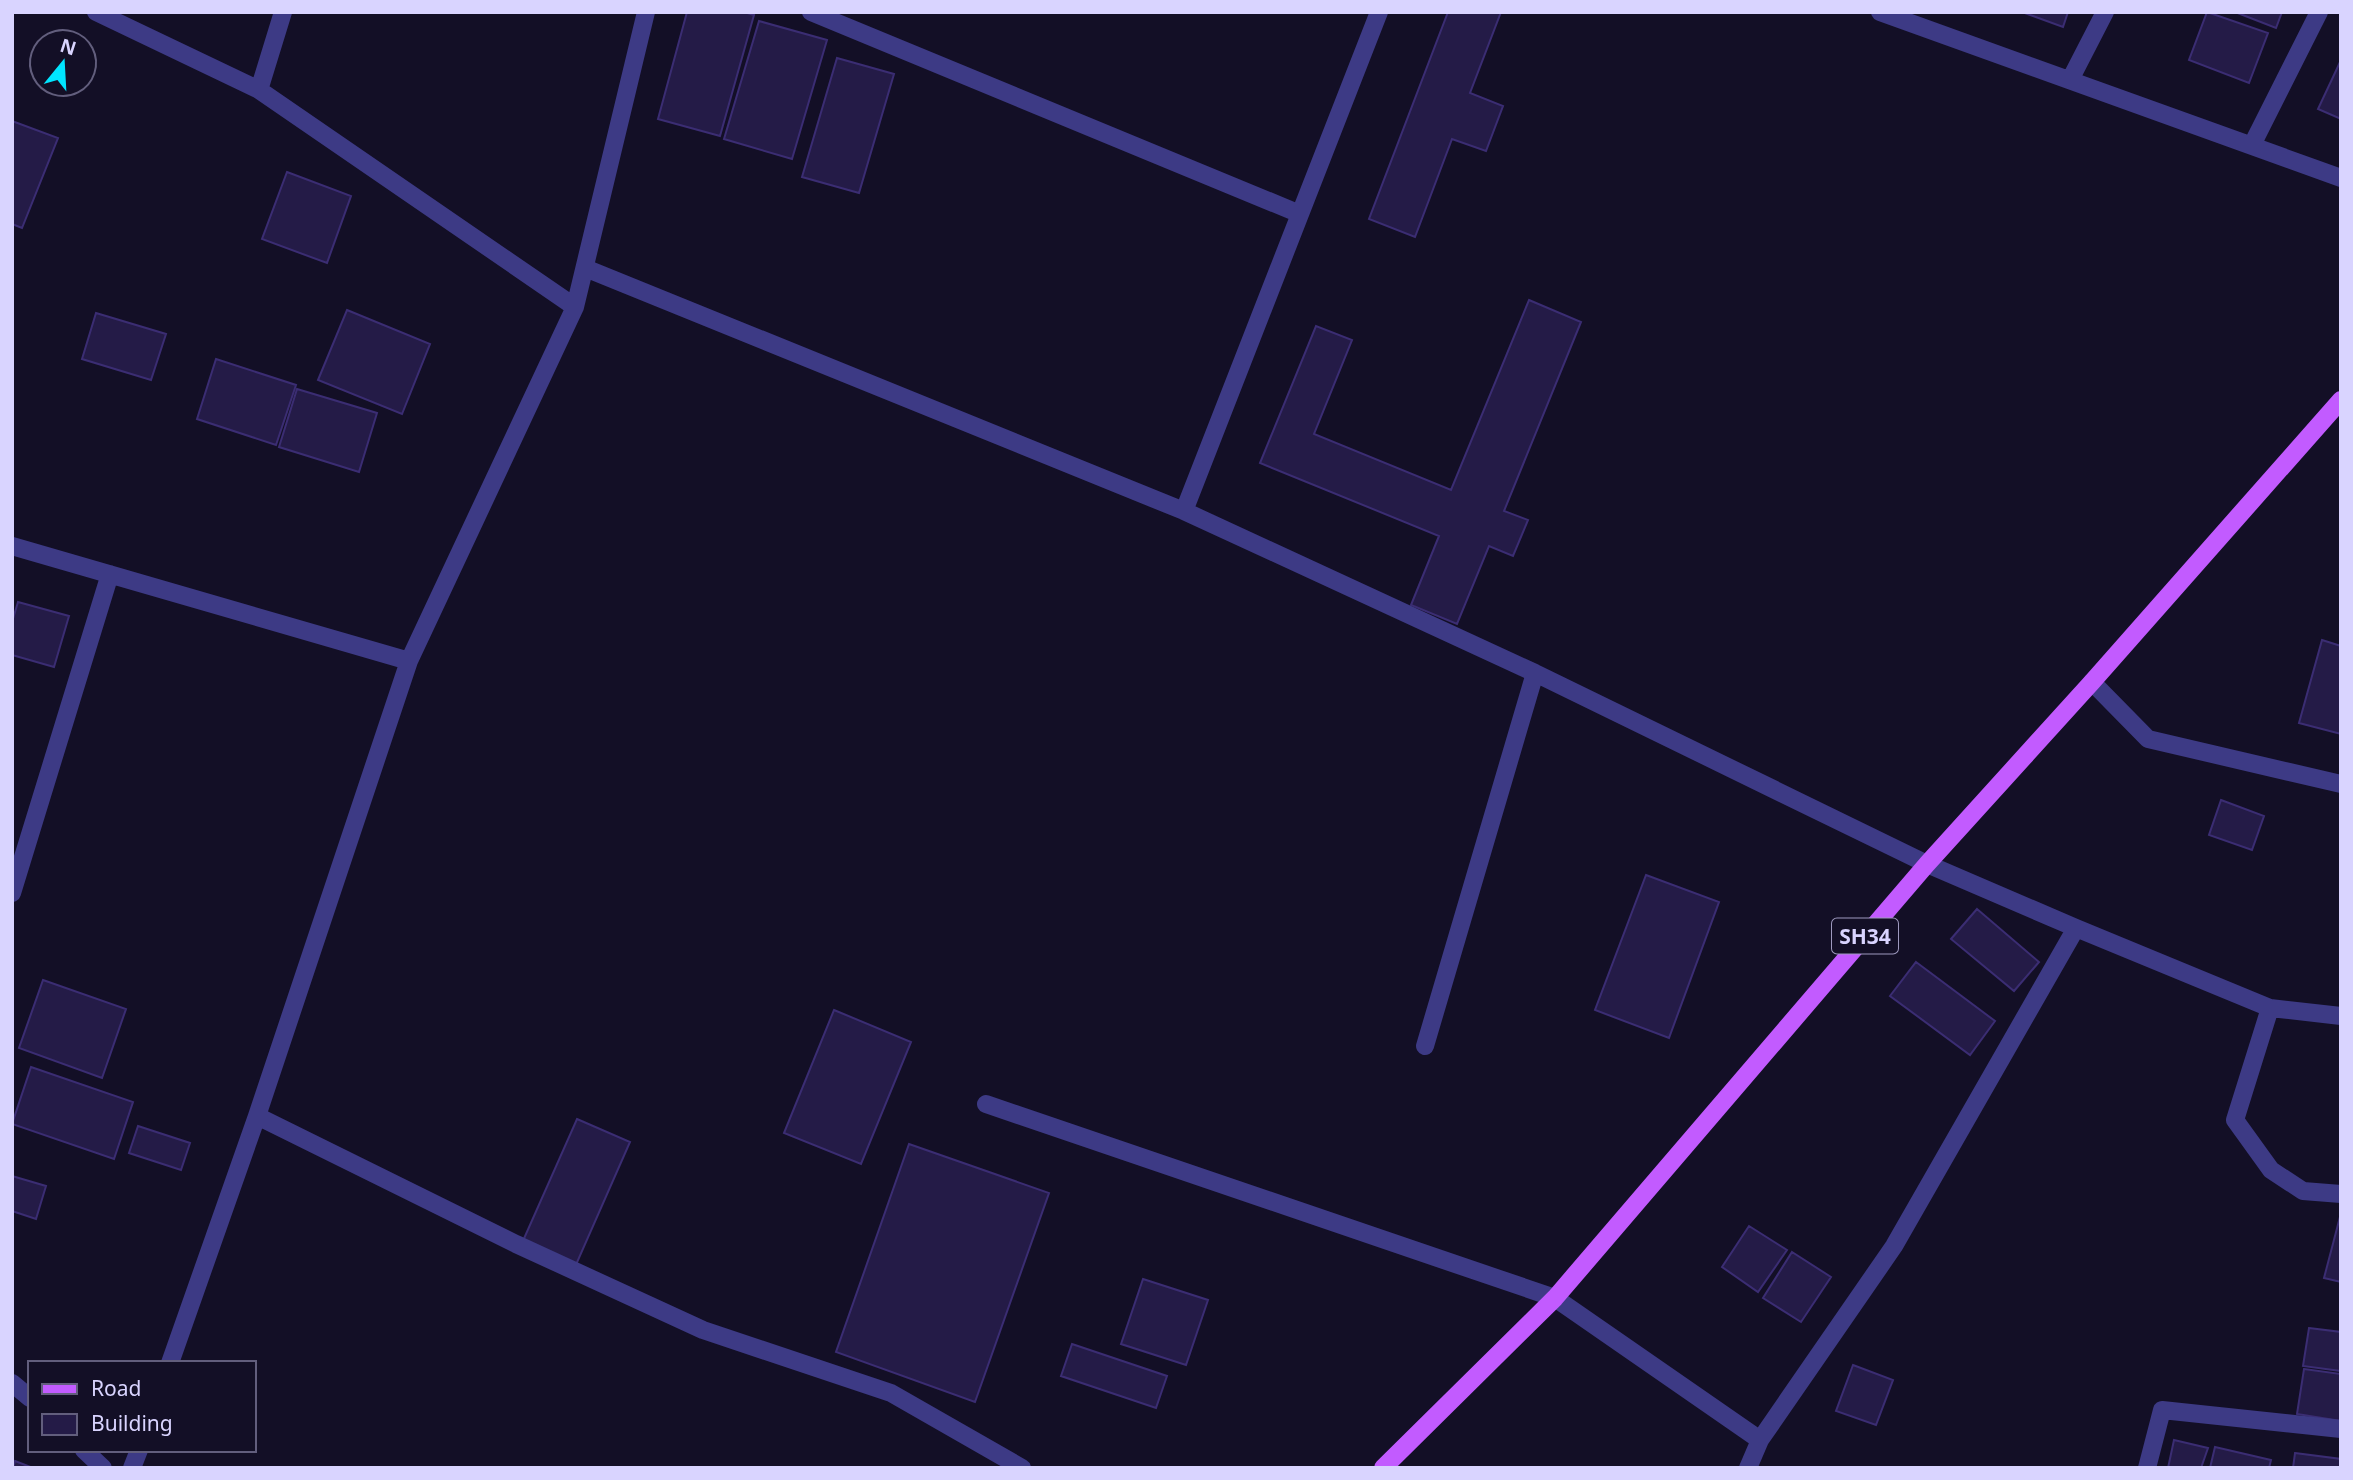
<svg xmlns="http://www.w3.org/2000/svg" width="2353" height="1480" font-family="'Noto Sans',sans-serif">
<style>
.building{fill:#241b47;stroke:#3b2d73;stroke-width:2}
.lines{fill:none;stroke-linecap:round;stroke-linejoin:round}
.minor{stroke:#3d3a85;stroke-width:18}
.primary{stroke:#c25bff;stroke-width:18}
.labels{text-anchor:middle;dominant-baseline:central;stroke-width:5;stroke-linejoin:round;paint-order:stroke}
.shield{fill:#130f26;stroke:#9e99be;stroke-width:2}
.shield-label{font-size:21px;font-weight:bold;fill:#d9d4ff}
</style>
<rect width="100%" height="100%" fill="#130f26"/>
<path class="building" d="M687,12H744L754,15L720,136L658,119Z
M1448,12H1501L1470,93L1503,106L1486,151L1452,139L1415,237L1369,219Z
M2022,12H2068L2063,27Z
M2207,12L2268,33L2249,83L2189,60Z
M2235,12H2282L2276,28Z
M759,21L827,40L792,159L724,139Z
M837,58L894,74L859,193L802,177Z
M2341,60V119L2318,109Z
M12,121L58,138L22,228L12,224Z
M287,172L351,196L327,263L262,239Z
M1529,300L1581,322L1504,511L1528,520L1513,556L1489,546L1457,624L1411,605L1439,536L1260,463L1316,326L1352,340L1314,434L1451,490Z
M347,310L430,344L402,414L318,380Z
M96,313L166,334L151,380L82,359Z
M216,359L296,385L276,445L197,419Z
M297,389L377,413L359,472L279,447Z
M18,602L69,616L54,667L12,655V622Z
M2322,640L2341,646V734L2299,723Z
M2221,800L2264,816L2252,850L2209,835Z
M1646,875L1719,902L1669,1038L1595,1010Z
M1977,909L2039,962L2014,991L1951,939Z
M1916,962L1995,1021L1970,1055L1890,996Z
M43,980L126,1009L102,1078L19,1048Z
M834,1010L911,1042L861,1164L784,1133Z
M31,1067L133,1102L114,1159L12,1124Z
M577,1119L630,1142L575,1267L522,1243Z
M138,1126L190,1143L181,1170L129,1153Z
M909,1144L1049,1193L975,1402L836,1352Z
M12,1176L46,1186L36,1219L12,1211Z
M2341,1213V1282L2324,1278Z
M1749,1226L1787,1250L1758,1292L1722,1267Z
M1792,1252L1831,1277L1801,1322L1763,1298Z
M1143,1279L1208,1300L1186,1365L1121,1344Z
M2309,1328L2341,1332V1371L2303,1366Z
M1072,1344L1167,1376L1156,1408L1061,1376Z
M1853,1365L1893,1380L1876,1425L1836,1411Z
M2304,1369L2341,1374V1421L2297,1414Z
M2174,1440L2208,1448L2201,1468H2168Z
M2215,1447L2271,1460L2269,1468H2210Z
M2295,1453L2341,1459V1468H2293Z
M15,1461L33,1468H13Z"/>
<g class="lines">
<path class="minor" d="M96,12L259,90L575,307
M811,12L1300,214
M1880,12L2341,178
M2070,80L2105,12
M259,90L283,12
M2252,145L2319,12
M585,268L1184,511L1379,12
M1184,511L1535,673
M12,546L409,661
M2092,682L2148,739L2341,784
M12,893L110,574
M2270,1008L2235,1120L2271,1170L2303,1191L2341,1194
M1425,1046L1535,673L1927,864L2076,928L2270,1008L2341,1016
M986,1104L1555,1298L1760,1440
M257,1116L516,1244L703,1330L891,1393L1022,1468
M170,1363L257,1116L409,661L575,307L646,12
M12,1383L30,1398
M84,1450L103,1468
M132,1468L139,1450
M1748,1468L1760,1440L1894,1246L2076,928
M2147,1468L2162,1410L2341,1429"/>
<path class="primary" d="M1383,1468L1555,1298L1927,864L2092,682L2341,400"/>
</g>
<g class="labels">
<rect class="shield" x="1832" y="918.5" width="66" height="35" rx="5"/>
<g class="shield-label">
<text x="1865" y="936">SH34</text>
</g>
</g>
<rect width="2353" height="1480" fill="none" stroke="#d9d4ff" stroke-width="28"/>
<rect x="28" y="1361" width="228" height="91" fill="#130f26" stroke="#625e7d" stroke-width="2"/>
<rect x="42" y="1384" width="35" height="10" fill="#c25bff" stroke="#625e7d" stroke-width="2"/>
<text x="91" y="1396" font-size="21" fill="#d9d4ff">Road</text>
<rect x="42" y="1414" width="35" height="21" fill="#241b47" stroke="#625e7d" stroke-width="2"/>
<text x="91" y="1431" font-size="21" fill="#d9d4ff">Building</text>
<g transform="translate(63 63) rotate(18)"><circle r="33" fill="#130f26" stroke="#625e7d" stroke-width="2"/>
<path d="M0-5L12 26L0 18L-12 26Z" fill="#00e5ff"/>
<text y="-10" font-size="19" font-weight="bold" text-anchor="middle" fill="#d9d4ff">N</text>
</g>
</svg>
